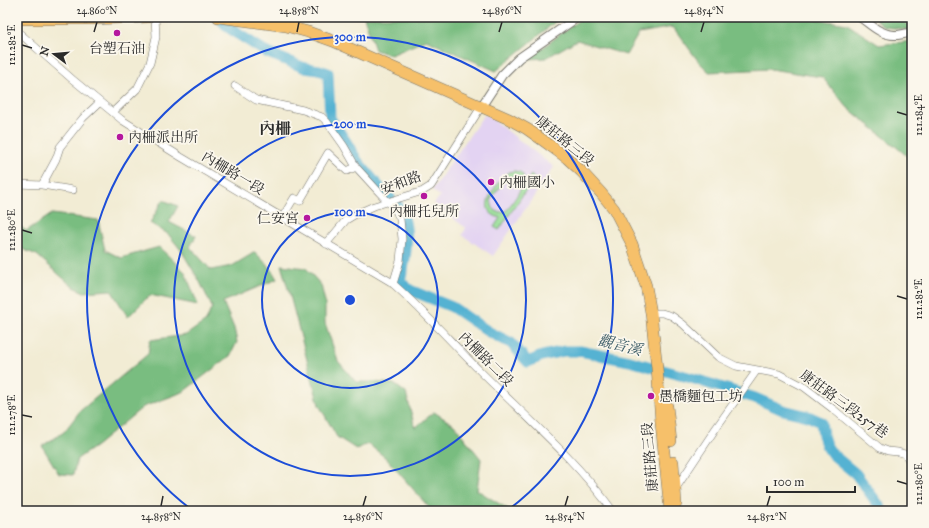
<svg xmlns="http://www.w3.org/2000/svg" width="929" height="528" font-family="'IM FELL Great Primer','Noto Serif TC',serif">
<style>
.built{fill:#e3d3f2}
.green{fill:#97de97;stroke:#618461;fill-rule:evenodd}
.forest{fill:#79bd80;stroke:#527456}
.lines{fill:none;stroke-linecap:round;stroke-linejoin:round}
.river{stroke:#54b2d2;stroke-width:11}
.minor-casing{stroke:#716f66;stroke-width:8}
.tertiary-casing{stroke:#716f66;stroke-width:10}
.primary-casing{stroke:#716f66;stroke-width:12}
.minor{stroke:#fff;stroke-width:7}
.tertiary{stroke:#fff;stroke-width:8}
.primary{stroke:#f6c06b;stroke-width:11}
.ticks{fill:none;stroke:#2b2b2b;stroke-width:1.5}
.ring{fill:none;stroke:#1d4ed8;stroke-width:2}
.poi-dot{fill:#b5179e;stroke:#fbf7ec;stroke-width:1.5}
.labels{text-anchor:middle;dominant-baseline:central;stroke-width:3.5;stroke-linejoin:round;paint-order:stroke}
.poi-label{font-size:14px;fill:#2b2b2b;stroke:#fbf7ec;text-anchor:start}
.street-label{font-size:14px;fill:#2b2b2b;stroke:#fbf7ec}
.water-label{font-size:15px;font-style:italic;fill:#395a65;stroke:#fbf7ec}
.quarter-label{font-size:16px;font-weight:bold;fill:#2b2b2b;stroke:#fbf7ec}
.centre{fill:#1d4ed8;stroke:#fbf7ec;stroke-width:2}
.ring-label{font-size:12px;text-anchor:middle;font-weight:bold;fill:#1d4ed8;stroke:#fbf7ec;stroke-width:3.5;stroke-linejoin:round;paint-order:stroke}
.neatline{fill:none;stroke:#2b2b2b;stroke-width:1.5}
.ticks-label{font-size:10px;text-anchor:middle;fill:#2b2b2b}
</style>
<rect width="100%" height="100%" fill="#fbf7ec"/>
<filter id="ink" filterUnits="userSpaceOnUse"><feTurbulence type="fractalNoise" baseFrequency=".025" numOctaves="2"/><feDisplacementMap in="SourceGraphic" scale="8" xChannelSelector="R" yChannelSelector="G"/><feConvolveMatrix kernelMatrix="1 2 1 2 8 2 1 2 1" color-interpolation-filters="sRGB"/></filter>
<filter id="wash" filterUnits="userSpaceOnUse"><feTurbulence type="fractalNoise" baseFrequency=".012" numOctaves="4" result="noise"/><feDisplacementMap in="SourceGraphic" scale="16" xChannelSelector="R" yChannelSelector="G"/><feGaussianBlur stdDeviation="0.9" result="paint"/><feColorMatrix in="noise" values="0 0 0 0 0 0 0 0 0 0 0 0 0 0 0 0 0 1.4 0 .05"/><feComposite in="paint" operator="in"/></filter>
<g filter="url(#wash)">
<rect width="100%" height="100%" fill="#f2ecd4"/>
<path class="built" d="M487,115L554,167L493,256L462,235L466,228L434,204L440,196L432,190L483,116Z"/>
<path class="green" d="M514,171L520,172L523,175L525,184L531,175L534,178L499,230L494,227L500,218C481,212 487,199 496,186C501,179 504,172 514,171ZM511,176C536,174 512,203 506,211C495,214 492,210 491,199L506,178Z"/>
<path class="forest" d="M364,17H561L496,71L426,40L391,55L375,50Z
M583,17H802L847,24L879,45L912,41V159H911L848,108L822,77L770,69L709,72L699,62L673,27L639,33L626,55L577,40L546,58L528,59Z
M873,17H891L912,26V30L885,27Z
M163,200L178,206L169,222L196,236L190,247L211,270L232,266L255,252L271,269L277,279L223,302L234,328L237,342L230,356L183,392L143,407L96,446L77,459L73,475L59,474L42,446L64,432L80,411L148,354L150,340L186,335L206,321L212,307L200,282L181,250L168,234L150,223Z
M52,214L98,220L105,250L121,258L159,247L185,272L198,305L150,295L128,317L111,290L84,292L72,286L37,255L17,247V224L26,231Z
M281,265L306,268L321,285L325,302V323L338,361L356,382H375L394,384L406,393L415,428L434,412L454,425L481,459L477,490L511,511H432L386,458L368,444L356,449L337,437L319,405L289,292Z"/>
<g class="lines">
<path class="river" d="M219,17L226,26L238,34L268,53L305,68L319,70L328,73L330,118L345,140L358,162L381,189L390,197
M397,204C400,209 403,213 404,218C409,234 406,266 399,281L410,290L452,307L489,332L511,343L528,362L542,356L564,351H580L630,361L688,377L755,398L783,410L808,416L821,422L823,435L826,445L832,454L856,474L883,511"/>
</g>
</g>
<g filter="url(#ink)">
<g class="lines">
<g class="minor-casing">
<path id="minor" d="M17,31L72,79L122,120L181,157L391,282C423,310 451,342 481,372C526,417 575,459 613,511
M235,86L256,100L303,110L322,117L327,122L344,146L356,167L377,190L395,209L400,219L402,239L400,261L393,284
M113,112L137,89L150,63L156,37L155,17
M17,184L42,185L73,190
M42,185L56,159L60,147L83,118L100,102
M282,218L294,198L300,201L328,153L347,171L356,167
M326,244L346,220L356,214L374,206L423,191L431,186L481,107
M657,313H662L672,316L683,324L718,357L736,366L779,374L804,387L833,409L880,448L888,451L898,452L905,454L912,464
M676,488L716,428L757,370"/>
</g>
<g class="tertiary-casing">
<path id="tertiary" d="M860,17C871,25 882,36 896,35C901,35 907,33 912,32
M481,107L502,75L519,58L578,17"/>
</g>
<g class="primary-casing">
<path id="primary" d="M218,17L286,26L308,32L333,41L509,119L527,129L544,141L567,158L581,171L601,193L614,209L632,244L646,286L651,313L657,368L661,423L670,511
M17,19H90L148,17
M667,406L671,441
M673,462L675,488L676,504"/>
</g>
<use href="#minor" class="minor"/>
<use href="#tertiary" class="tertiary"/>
<use href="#primary" class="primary"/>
</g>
</g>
<path class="ticks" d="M94,32L97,22M297,32L299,22M499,32L502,22M701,32L704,22M22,45L32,48M897,112L907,115M22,230L32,233M897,296L907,299M22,415L32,417M897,481L907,484M161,506L163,496M363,506L366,496M565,506L568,496M767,506L770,496"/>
<g class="ring">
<circle cx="350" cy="300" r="88"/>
<circle cx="350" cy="300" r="176"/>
<path d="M192 510A263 263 0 1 1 508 510"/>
</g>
<g class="poi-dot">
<circle cx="117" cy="33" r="4"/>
<circle cx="120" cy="137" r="4"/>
<circle cx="491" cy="182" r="4"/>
<circle cx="424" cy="196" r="4"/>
<circle cx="307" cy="218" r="4"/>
<circle cx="651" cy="396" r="4"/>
</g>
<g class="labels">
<g class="poi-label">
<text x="117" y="48" text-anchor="middle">台塑石油</text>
<text x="128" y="137">內柵派出所</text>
<text x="499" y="182">內柵國小</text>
<text x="424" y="211" text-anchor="middle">內柵托兒所</text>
<text x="299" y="218" text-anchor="end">仁安宮</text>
<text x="659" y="396">愚橋麵包工坊</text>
</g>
<g class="street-label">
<text transform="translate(565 141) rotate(39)">康莊路三段</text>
<text transform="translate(233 173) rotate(31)">內柵路一段</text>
<text transform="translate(401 183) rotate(-21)">安和路</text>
<text transform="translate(486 359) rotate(45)">內柵路二段</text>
<text transform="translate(844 404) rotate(36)">康莊路三段257巷</text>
<text transform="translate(650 457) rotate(-95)">康莊路三段</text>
</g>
<g class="water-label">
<text transform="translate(620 345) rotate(14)">觀音溪</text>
</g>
<g class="quarter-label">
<text x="275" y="128">內柵</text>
</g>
</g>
<circle cx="350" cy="300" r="6" class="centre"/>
<g class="ring-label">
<text x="350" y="41">300 m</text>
<text x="350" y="128">200 m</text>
<text x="350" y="216">100 m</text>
</g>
<rect width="929" height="528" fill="none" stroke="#fbf7ec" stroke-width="44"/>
<g transform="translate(54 54) rotate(286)" stroke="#fbf7ec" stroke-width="3" paint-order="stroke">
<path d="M0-3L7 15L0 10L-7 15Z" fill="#2b2b2b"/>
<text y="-6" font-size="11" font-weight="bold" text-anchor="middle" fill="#2b2b2b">N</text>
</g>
<path d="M767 486v6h88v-6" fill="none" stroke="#2b2b2b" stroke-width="2"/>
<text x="773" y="486" font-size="12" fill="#2b2b2b" stroke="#fbf7ec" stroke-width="3" paint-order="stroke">100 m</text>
<rect x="22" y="22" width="885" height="484" class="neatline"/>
<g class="ticks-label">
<text x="97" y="14">24.860°N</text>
<text x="299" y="14">24.858°N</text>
<text x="502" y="14">24.856°N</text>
<text x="704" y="14">24.854°N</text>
<text transform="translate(11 45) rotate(-90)" y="4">121.282°E</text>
<text transform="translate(918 115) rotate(-90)" y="4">121.284°E</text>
<text transform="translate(11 230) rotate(-90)" y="4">121.280°E</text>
<text transform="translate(918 299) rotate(-90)" y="4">121.282°E</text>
<text transform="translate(11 415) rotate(-90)" y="4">121.278°E</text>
<text transform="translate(918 484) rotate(-90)" y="4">121.280°E</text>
<text x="161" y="520">24.858°N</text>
<text x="363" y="520">24.856°N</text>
<text x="565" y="520">24.854°N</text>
<text x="767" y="520">24.852°N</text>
</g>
</svg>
